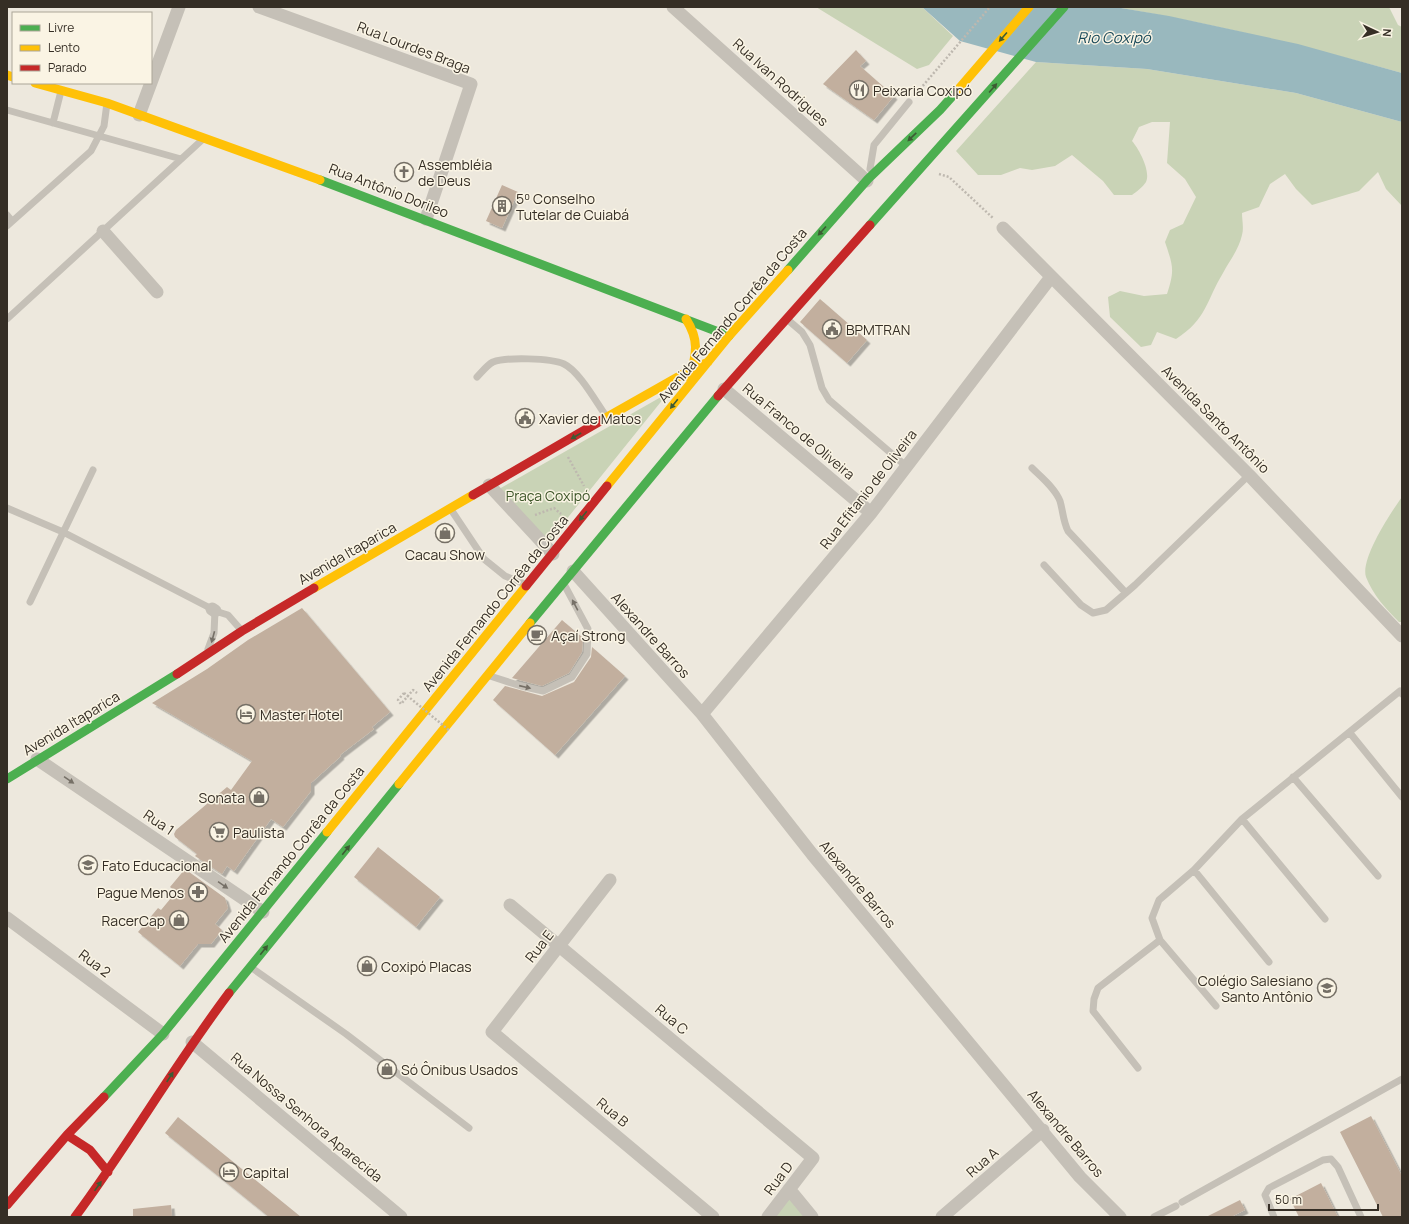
<svg xmlns="http://www.w3.org/2000/svg" width="1409" height="1224" font-family="Manrope,sans-serif">
<style>
.green{fill:#c9d3b6}
.water{fill:#99b8be}
.building{fill:#c2af9e;filter:url(#shadow)}
.lines{fill:none;stroke-linecap:round;stroke-linejoin:round}
.path{stroke:#beb8af;stroke-width:2.5;stroke-dasharray:2 2;stroke-linecap:butt}
.lane{stroke:#c5c0b7;stroke-width:7}
.street{stroke:#c5c0b7;stroke-width:13}
.fast{stroke:#4caf50;stroke-width:9}
.slow{stroke:#ffc107;stroke-width:9}
.jam{stroke:#c62828;stroke-width:9}
.path-bridge{stroke:#beb8af;stroke-width:2.5;stroke-dasharray:2 2;stroke-linecap:butt}
.oneway{fill:#3d5b34}
.oneway2{fill:#767067}
.labels{text-anchor:middle;dominant-baseline:central;stroke-width:3;stroke-linejoin:round;paint-order:stroke}
.street-label{font-size:14px;fill:#352e25;stroke:#faf4e4}
.poi-label{font-size:14px;fill:#352e25;stroke:#faf4e4;text-anchor:start}
.park-label{font-size:14px;fill:#3c5528;stroke:#faf4e4}
.water-label{font-size:15px;font-style:italic;fill:#194959;stroke:#faf4e4}
</style>
<defs>
<filter id="shadow"><feDropShadow dx="3.5" dy="3.5" stdDeviation="0" flood-color="#0004"/></filter>
</defs>
<rect width="100%" height="100%" fill="#ede8dd"/>
<path class="green" d="M816,7H922L953,36L929,65L917,69Z
M1115,7H1389L1398,25L1402,27V73C1307,47 1213,23 1115,7Z
M1036,62L1147,69L1296,93L1402,122V206L1386,189L1378,172L1359,191L1312,205L1296,189L1285,174L1270,184L1259,207L1242,213C1242,220 1244,228 1242,235C1239,249 1230,260 1223,273C1206,301 1207,319 1176,339L1157,332L1151,345L1141,347L1110,317L1108,297L1120,291L1144,296L1167,294C1175,270 1173,266 1165,242L1170,230L1183,224L1196,197L1185,179L1167,163L1170,122H1152L1139,127L1132,141C1139,149 1151,171 1146,182C1143,187 1136,192 1132,195H1114L1103,181L1072,155L1055,166L1032,170L1020,168L1001,175H978L956,151Z
M668,393L549,541L499,489Z
M1402,497V622H1399C1386,609 1373,595 1366,577C1360,559 1391,512 1402,497Z
M790,1195L808,1217H774Z"/>
<path class="water" d="M922,7H1115L1169,16L1298,44L1402,73V122L1296,93L1147,69L1036,62L960,41Z"/>
<path class="building" d="M856,50L866,61L860,66L894,96L874,120L823,84Z
M502,185L518,192L502,228L486,221Z
M820,299L867,340L847,363L800,322Z
M302,608L390,712L372,727L374,729L340,755L341,756L311,783V791L283,827L271,819L234,871L227,866L222,874L195,856L197,854L175,837L174,834L176,830L227,787L231,790L252,761L152,703L207,669L248,640Z
M562,620L583,638L582,652L569,673L542,686L512,678Z
M592,647L625,676L555,755L493,700L505,686L542,696L574,682L591,657Z
M378,847L440,897L416,927L354,877Z
M185,869L225,898L228,908L215,924L222,930L211,944H198L180,966L138,932L158,908L161,910L176,892L170,887Z
M1371,1116L1402,1176V1217H1383L1340,1132Z
M178,1117L301,1217H269L165,1133Z
M1321,1183L1338,1217H1299L1290,1199Z
M1240,1200L1245,1210L1231,1217H1206Z
M171,1205L172,1217H133V1209Z"/>
<g class="lines">
<path class="path" d="M915,95L990,7
M939,174L949,177L994,219
M568,457L584,486
M535,515L554,508L561,514
M404,693L398,700L401,704L413,690L417,693"/>
<path class="lane" d="M7,110L181,159
M53,123L61,91
M870,169L874,145L909,102
M7,215L12,221
M7,226L91,151L104,126L107,103
M7,319L202,140
M788,320L802,332L810,345L822,388L829,400L906,466
M477,377C482,372 487,365 493,362C506,357 551,358 564,364C579,371 596,402 606,416
M1032,468C1041,477 1055,488 1060,501C1063,511 1063,521 1068,531L1126,593
M7,508L63,532L212,609
M450,508L484,559L505,576L525,584
M1044,565L1081,605L1093,613L1106,610L1135,585L1249,475
M30,602L93,470
M208,649L214,633L215,611L228,615L242,631
M490,676L521,686L543,691L572,677L587,654L588,629L565,586
M1350,733L1402,797
M1293,777L1378,876
M1242,819L1325,919
M1194,870L1269,962
M252,968L346,1034L469,1128
M1216,1006L1160,940L1152,918L1159,900L1194,870L1242,819L1400,691L1402,694
M1138,1068L1093,1011L1094,999L1098,988L1160,940
M1182,1202L1402,1079
M1154,1217L1176,1206
M1274,1217L1265,1195L1269,1188L1323,1160L1331,1159L1338,1167L1361,1217"/>
<path class="street" d="M259,7L471,84L426,219
M673,7L867,181
M139,115L179,7
M1003,228L1249,475L1402,636
M103,231L157,292
M724,389L871,513
M489,485L553,554
M573,571L702,714L812,854L1080,1177L1120,1217
M212,609L215,611
M702,714L871,513L1051,277
M37,759L263,912
M610,880L492,1032L713,1217
M510,905L813,1158L768,1217
M7,918L163,1034
M192,1042L401,1217
M789,1189L812,1217
M942,1217L1043,1130"/>
<path class="fast" d="M320,180L729,336
M870,225L1064,7
M788,270L868,179L940,110L957,91
M530,623L718,396
M7,779L177,674
M229,993L399,784
M104,1097L163,1034L327,832"/>
<path class="slow" d="M7,75L13,77
M35,83L107,103L320,180
M957,91L1029,7
M686,319C700,341 696,354 690,378
M602,420L692,369L708,362
M607,486L729,336L788,270
M314,588L473,495
M399,784L530,623
M327,832L526,586"/>
<path class="jam" d="M718,396L870,225
M473,495L602,420
M526,586L607,486
M177,674L242,631L314,588
M67,1135L90,1150L108,1172
M7,1205L67,1135L104,1097
M75,1217C129,1144 174,1066 229,993"/>
<path class="path-bridge" d="M404,693L450,731"/>
</g>
<defs><path id="oneway-solid" d="M-6-.8H1V-3.2L6.5 0L1 3.2V.8H-6Z"/></defs>
<g class="oneway">
<use href="#oneway-solid" transform="translate(1003 37) rotate(131)"/>
<use href="#oneway-solid" transform="translate(993 88) rotate(-49)"/>
<use href="#oneway-solid" transform="translate(912 137) rotate(136)"/>
<use href="#oneway-solid" transform="translate(822 231) rotate(132)"/>
<use href="#oneway-solid" transform="translate(674 404) rotate(129)"/>
<use href="#oneway-solid" transform="translate(576 436) rotate(150)"/>
<use href="#oneway-solid" transform="translate(583 516) rotate(129)"/>
<use href="#oneway-solid" transform="translate(346 850) rotate(-51)"/>
<use href="#oneway-solid" transform="translate(264 950) rotate(-51)"/>
<use href="#oneway-solid" transform="translate(170 1077) rotate(-57)"/>
<use href="#oneway-solid" transform="translate(98 1186) rotate(-55)"/>
</g>
<g class="oneway2">
<use href="#oneway-solid" transform="translate(575 605) rotate(-118)"/>
<use href="#oneway-solid" transform="translate(213 637) rotate(105)"/>
<use href="#oneway-solid" transform="translate(525 687) rotate(13)"/>
<use href="#oneway-solid" transform="translate(69 780) rotate(34)"/>
<use href="#oneway-solid" transform="translate(223 885) rotate(34)"/>
</g>
<defs>
<g id="restaurant-ring" transform="scale(1)"><circle r="9.5" fill="#faf4e4" stroke="#756f65" stroke-width="1.5"/><path d="M-5-6h1v4h1v-4h1v4h1v-4h1v5L-1.5 .5V6h-2V.5L-5-1ZM5-6V6H3V1.5H1.5Q1.5-4 5-6Z" fill="#756f65"/></g>
<g id="church-ring" transform="scale(1)"><circle r="9.5" fill="#faf4e4" stroke="#756f65" stroke-width="1.5"/><path d="M-1.2-6h2.4v3.5h3.3v2.4h-3.3V6h-2.4V-.1h-3.3v-2.4h3.3Z" fill="#756f65"/></g>
<g id="building-ring" transform="scale(1)"><circle r="9.5" fill="#faf4e4" stroke="#756f65" stroke-width="1.5"/><path d="M-4-6H4V6H1V3H-1V6H-4ZM-2.5-4.3h1.7v1.8h-1.7ZM.8-4.3h1.7v1.8H.8ZM-2.5-1h1.7V.8h-1.7ZM.8-1h1.7V.8H.8Z" fill="#756f65"/></g>
<g id="civic-ring" transform="scale(1)"><circle r="9.5" fill="#faf4e4" stroke="#756f65" stroke-width="1.5"/><path d="M-.6-6.5H3V-4.5H.6V-3L4-1V1h2V6H-6V1h2V-1L-.6-3ZM-1.2 2.5V6h2.4V2.5Z" fill="#756f65"/></g>
<g id="shop-ring" transform="scale(1)"><circle r="9.5" fill="#faf4e4" stroke="#756f65" stroke-width="1.5"/><path d="M-5-2.5h2.3a2.7 3.5 0 0 1 5.4 0H5L5.5 6h-11ZM-1.5-2.5h3a1.5 2.3 0 0 0-3 0Z" fill="#756f65"/></g>
<g id="cafe-ring" transform="scale(1)"><circle r="9.5" fill="#faf4e4" stroke="#756f65" stroke-width="1.5"/><path d="M-5.5-4.5H6V0H3Q3 3.5 0 3.5H-2.5Q-5.5 3.5-5.5 0ZM3-3.2v2h1.7v-2ZM-6 4.5H4V6H-6Z" fill="#756f65"/></g>
<g id="hotel-ring" transform="scale(1)"><circle r="9.5" fill="#faf4e4" stroke="#756f65" stroke-width="1.5"/><path d="M-6-4.5h1.5V1H6V5H4.5V3h-9V5H-6ZM-4 0a1.8 1.8 0 1 1 3.6 0ZM.5 0V-2.5h3Q6-2.5 6 0Z" fill="#756f65"/></g>
<g id="supermarket-ring" transform="scale(1)"><circle r="9.5" fill="#faf4e4" stroke="#756f65" stroke-width="1.5"/><path d="M-6-5.5h2.5l.6 2H6L4.5 2H-2.5L-4.4-4H-6ZM-1.5 3.2a1.3 1.3 0 1 0 .1 0ZM3 3.2a1.3 1.3 0 1 0 .1 0Z" fill="#756f65"/></g>
<g id="school-ring" transform="scale(1)"><circle r="9.5" fill="#faf4e4" stroke="#756f65" stroke-width="1.5"/><path d="M0-5L7-2L0 1L-7-2ZM-4 1L0 2.5L4 1V4Q0 6-4 4Z" fill="#756f65"/></g>
<g id="pharmacy-ring" transform="scale(1)"><circle r="9.5" fill="#faf4e4" stroke="#756f65" stroke-width="1.5"/><path d="M-2-6h4v4h4v4h-4v4h-4v-4h-4v-4h4Z" fill="#756f65"/></g>
</defs>
<g fill-rule="evenodd">
<use href="#restaurant-ring" x="859" y="90"/>
<use href="#church-ring" x="404" y="172"/>
<use href="#building-ring" x="502" y="206"/>
<use href="#civic-ring" x="832" y="329"/>
<use href="#civic-ring" x="525" y="418"/>
<use href="#shop-ring" x="445" y="533"/>
<use href="#cafe-ring" x="537" y="635"/>
<use href="#hotel-ring" x="246" y="714"/>
<use href="#shop-ring" x="259" y="797"/>
<use href="#supermarket-ring" x="219" y="832"/>
<use href="#school-ring" x="88" y="865"/>
<use href="#pharmacy-ring" x="198" y="892"/>
<use href="#shop-ring" x="179" y="920"/>
<use href="#shop-ring" x="367" y="966"/>
<use href="#school-ring" x="1327" y="988"/>
<use href="#shop-ring" x="387" y="1069"/>
<use href="#hotel-ring" x="229" y="1172"/>
</g>
<g class="labels">
<g class="street-label">
<text transform="translate(414 47) rotate(21)">Rua Lourdes Braga</text>
<text transform="translate(781 82) rotate(42)">Rua Ivan Rodrigues</text>
<text transform="translate(389 190) rotate(21)">Rua Antônio Dorileo</text>
<text transform="translate(732 315) rotate(-50)">Avenida Fernando Corrêa da Costa</text>
<text transform="translate(1216 419) rotate(45)">Avenida Santo Antônio</text>
<text transform="translate(799 431) rotate(40)">Rua Franco de Oliveira</text>
<text transform="translate(868 489) rotate(-52)">Rua Efitanio de Oliveira</text>
<text transform="translate(347 553) rotate(-30)">Avenida Itaparica</text>
<text transform="translate(495 603) rotate(-51)">Avenida Fernando Corrêa da Costa</text>
<text transform="translate(651 635) rotate(48)">Alexandre Barros</text>
<text transform="translate(71 723) rotate(-31)">Avenida Itaparica</text>
<text transform="translate(159 822) rotate(34)">Rua 1</text>
<text transform="translate(291 854) rotate(-51)">Avenida Fernando Corrêa da Costa</text>
<text transform="translate(858 884) rotate(50)">Alexandre Barros</text>
<text transform="translate(539 946) rotate(-52)">Rua E</text>
<text transform="translate(95 963) rotate(37)">Rua 2</text>
<text transform="translate(672 1019) rotate(40)">Rua C</text>
<text transform="translate(613 1112) rotate(40)">Rua B</text>
<text transform="translate(307 1117) rotate(40)">Rua Nossa Senhora Aparecida</text>
<text transform="translate(1066 1133) rotate(50)">Alexandre Barros</text>
<text transform="translate(982 1162) rotate(-41)">Rua A</text>
<text transform="translate(778 1178) rotate(-53)">Rua D</text>
</g>
<g class="poi-label">
<text x="873" y="90">Peixaria Coxipó</text>
<text x="418" y="164">Assembléia<tspan x="418" dy="16">de Deus</tspan></text>
<text x="516" y="198">5⁰ Conselho<tspan x="516" dy="16">Tutelar de Cuiabá</tspan></text>
<text x="846" y="329">BPMTRAN</text>
<text x="539" y="418">Xavier de Matos</text>
<text x="445" y="554" text-anchor="middle">Cacau Show</text>
<text x="551" y="635">Açaí Strong</text>
<text x="260" y="714">Master Hotel</text>
<text x="245" y="797" text-anchor="end">Sonata</text>
<text x="233" y="832">Paulista</text>
<text x="102" y="865">Fato Educacional</text>
<text x="184" y="892" text-anchor="end">Pague Menos</text>
<text x="165" y="920" text-anchor="end">RacerCap</text>
<text x="381" y="966">Coxipó Placas</text>
<text x="1313" y="980" text-anchor="end">Colégio Salesiano<tspan x="1313" dy="16">Santo Antônio</tspan></text>
<text x="401" y="1069">Só Ônibus Usados</text>
<text x="243" y="1172">Capital</text>
</g>
<g class="park-label">
<text x="548" y="495">Praça Coxipó</text>
</g>
<g class="water-label">
<text x="1114" y="37">Rio Coxipó</text>
</g>
</g>
<rect width="1409" height="1224" fill="none" stroke="#352e25" stroke-width="16"/>
<rect x="12" y="12" width="140" height="72" fill="#faf4e4" stroke="#aba598"/>
<rect x="20" y="25" width="20" height="6" fill="#4caf50" stroke="#aba598"/>
<text x="48" y="32" font-size="12" fill="#352e25">Livre</text>
<rect x="20" y="45" width="20" height="6" fill="#ffc107" stroke="#aba598"/>
<text x="48" y="52" font-size="12" fill="#352e25">Lento</text>
<rect x="20" y="65" width="20" height="6" fill="#c62828" stroke="#aba598"/>
<text x="48" y="72" font-size="12" fill="#352e25">Parado</text>
<g transform="translate(1377 32) rotate(94)" stroke="#faf4e4" stroke-width="3" paint-order="stroke">
<path d="M0-3L7 15L0 10L-7 15Z" fill="#352e25"/>
<text y="-6" font-size="11" font-weight="bold" text-anchor="middle" fill="#352e25">N</text>
</g>
<path d="M1269 1204v6h109v-6" fill="none" stroke="#352e25" stroke-width="2"/>
<text x="1275" y="1204" font-size="12" fill="#352e25" stroke="#faf4e4" stroke-width="3" paint-order="stroke">50 m</text>
</svg>
